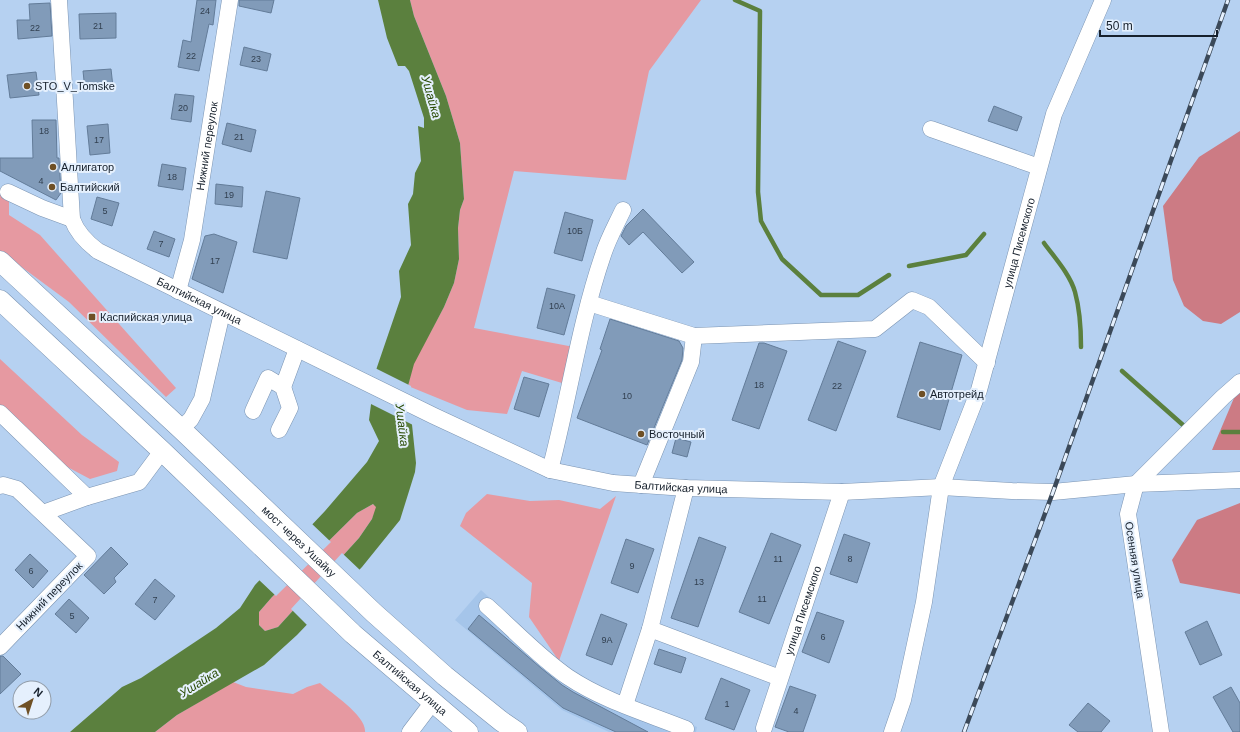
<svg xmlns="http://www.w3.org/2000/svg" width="1240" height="732" font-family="Arial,sans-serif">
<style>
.built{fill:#a5c5ea}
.green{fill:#e699a1}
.forest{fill:#cc7b84}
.water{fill:#5b803e;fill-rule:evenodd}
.pier{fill:#b6d1f1}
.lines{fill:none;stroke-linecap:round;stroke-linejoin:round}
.stream{stroke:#5b803e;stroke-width:4.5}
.building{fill:#819bb9;stroke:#637c99}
.minor-casing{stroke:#7b94b2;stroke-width:17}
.major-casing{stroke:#7b94b2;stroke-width:21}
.minor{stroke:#fff;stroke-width:16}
.major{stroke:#fff;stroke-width:20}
.rail-casing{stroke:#3b4959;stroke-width:4.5}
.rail{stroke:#e5f0fd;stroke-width:3;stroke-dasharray:9;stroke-linecap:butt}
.poi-dot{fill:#6f5025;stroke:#e5f0fd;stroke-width:1.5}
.labels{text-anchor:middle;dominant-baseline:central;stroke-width:4;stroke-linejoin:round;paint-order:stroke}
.number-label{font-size:9px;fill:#313f4f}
.poi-label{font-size:11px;fill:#16202c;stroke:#e5f0fd;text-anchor:start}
.street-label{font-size:11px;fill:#16202c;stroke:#e5f0fd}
.water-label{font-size:12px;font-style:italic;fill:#274900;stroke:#e5f0fd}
</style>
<rect width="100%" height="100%" fill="#b6d1f1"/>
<path class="built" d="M481,590L559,661L602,688L697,727L696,732H609L562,710L455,620Z"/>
<path class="green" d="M410,0H701L649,71L626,180L514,171L474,328L574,347L562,383L522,371L507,414L467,410L408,386L413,364L444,307L454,283L459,259L458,228L460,210L464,199L460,143L446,96L414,16Z
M0,192L9,199V215L40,235L176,388L166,397L69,302L0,251Z
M0,359L82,435L119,462L117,471L90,479L58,462L0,406Z
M487,494L530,501L559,500L600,509L616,496L559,661L529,617L532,583L460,526L466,513Z
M373,504L377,507L372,519L359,538L278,627L265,631L259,625V612L272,597L357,513Z
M233,682L246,687L293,694L307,687L320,683C331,693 367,716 365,732H155L177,715Z"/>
<path class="forest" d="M1240,131V312L1221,324L1203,321L1184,306L1173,280L1163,206L1199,157Z
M1240,393V450H1212L1234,398Z
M1240,503V594L1180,583L1172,560L1197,520Z"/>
<path class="water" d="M378,0H410L414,16L446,96L460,143L464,199L460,210L458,228L459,259L454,283L444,307L414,364L408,386L416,463L415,472L400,520L362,567L297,635L264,665L177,715L155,732H70L122,687L141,678L216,628L240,608L255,585L325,511L367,462L379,441L369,420L375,373L401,297L399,271L411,245L408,204L413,194L415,173L421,161L418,126L424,128V118L409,71L405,66H398L387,38ZM373,504L376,507L372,519L359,538L278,627L265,631L259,625V612L272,597L357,513Z"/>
<path class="pier" d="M375,368L411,386L413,425L369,403L373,373Z
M311,523L331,542L276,596L258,579Z
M342,553L361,571L308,626L291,609Z"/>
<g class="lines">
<path class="stream" d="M735,0L760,11L758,192L761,221L782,259L821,295H858L889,275
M1044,243C1054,257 1070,274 1075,292C1080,310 1081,328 1081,347
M909,266L966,255L984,234
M1122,371L1183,425
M1223,432H1240"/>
</g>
<path class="building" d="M197,0H216L213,25L209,24L199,71L178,67L183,40L191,42Z
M239,0H274L271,13L239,6Z
M50,3L52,36L18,39L17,20H30L29,4Z
M116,13V38L80,39L79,14Z
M244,47L271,54L267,71L240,65Z
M111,69L113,87L85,90L83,71Z
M36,72L39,95L10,98L7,75Z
M175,94L194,96L191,122L171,119Z
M994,106L1022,117L1017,131L988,121Z
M32,120H56L57,158H59L61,193L56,200L0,171V158H33Z
M227,123L256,130L251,152L222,144Z
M108,124L110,153L90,155L87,126Z
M162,164L186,168L183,190L158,186Z
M216,184L243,187L242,207L215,204Z
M266,191L300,198L287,259L253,252Z
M97,197L119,203L112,226L91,219Z
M643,209L694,262L682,273L643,232L629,245L621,236L626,226Z
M565,212L593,220L582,261L554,253Z
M154,231L175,239L169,257L147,249Z
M214,234L237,242L223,293L192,279L205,236Z
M547,288L575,295L564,335L537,328Z
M610,319L679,341L683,348L682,360L647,445L577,418L602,350L600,349Z
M838,341L866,351L836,431L808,420Z
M920,342L962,355L940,430L897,417Z
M759,343H764L787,351L759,429L732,420Z
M524,377L549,384L539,417L514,409Z
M676,438L691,442L687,457L672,453Z
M771,533L801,545L769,624L739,612Z
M844,534L870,543L857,583L830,574Z
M699,537L726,547L698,627L671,618Z
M626,539L654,549L638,593L611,583Z
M111,547L128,564L114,578L116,582L104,594L84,575Z
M30,554L48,571L33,588L15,570Z
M155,579L175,596L155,620L135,604Z
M69,599L89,618L76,633L55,614Z
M817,612L844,621L829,663L802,652Z
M601,614L627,624L612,665L586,655Z
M479,615L541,668L562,685L573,692L648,732H616L563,708L468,629Z
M1207,621L1222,655L1200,665L1185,632Z
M659,649L686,658L681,673L654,664Z
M0,656H3L21,674L0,694Z
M721,678L750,690L734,730L705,719Z
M790,686L816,695L803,732H789L775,727Z
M1231,687L1240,703V732H1233L1213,697Z
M1088,703L1110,721L1101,732H1078L1069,725Z"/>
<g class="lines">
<g class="minor-casing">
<g id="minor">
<path id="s1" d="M59,0L72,219C77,233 86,242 98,251L434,416L550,470L613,483L686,488L842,492L941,487L1012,491L1053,492L1136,484L1240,480"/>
<path d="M931,129L1039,167"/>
<path d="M8,192L42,208L72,219"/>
<path id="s2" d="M178,291L192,240L230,0"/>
<path d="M589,303L694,336L875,329L912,300L929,307L987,363"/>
<path d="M283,387L297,349"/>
<path d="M253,411L268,378L283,387L290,408L279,430"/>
<path d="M0,413L87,497"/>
<path d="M181,429L191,419L202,399L222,313"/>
<path d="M550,470C569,399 579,325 603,255C608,239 616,225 623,210"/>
<path d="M641,485L691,362L694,336"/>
<path d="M0,486L3,485L17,489L88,556L0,647"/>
<path d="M43,513L87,497L139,482L162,451"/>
<path d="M487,606C514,630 539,657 568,677C604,701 646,713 686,729"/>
<path d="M650,629L780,678"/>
<path d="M625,705L650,629L686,488"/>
<path id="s3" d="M764,728L842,492"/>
<path d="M410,732L432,703"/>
<path id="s4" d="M892,732L903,700L924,602L941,487L979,390L1054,114L1103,0"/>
<path d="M1161,732L1128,514L1136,484L1223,397L1240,382"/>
</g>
</g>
<g class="major-casing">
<g id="major">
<path id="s5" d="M0,261L181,429L374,613L445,676L501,721L517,732"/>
<path id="s6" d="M0,300L162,451L353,634L468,732"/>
</g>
</g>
<use href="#minor" class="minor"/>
<use href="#major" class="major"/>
<g class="rail-casing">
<path id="rail" d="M964,732L1053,492L1228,0"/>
</g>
<use href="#rail" class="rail"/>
</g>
<g class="poi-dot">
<circle cx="27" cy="86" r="4"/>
<circle cx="53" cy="167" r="4"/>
<circle cx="52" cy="187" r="4"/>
<rect x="88" y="313" width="8" height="8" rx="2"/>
<circle cx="922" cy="394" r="4"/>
<circle cx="641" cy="434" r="4"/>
</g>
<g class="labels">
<g class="number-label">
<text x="205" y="11">24</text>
<text x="98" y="26">21</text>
<text x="35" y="28">22</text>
<text x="191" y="56">22</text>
<text x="256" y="59">23</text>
<text x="183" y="108">20</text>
<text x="44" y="131">18</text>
<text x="239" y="137">21</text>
<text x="99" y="140">17</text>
<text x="172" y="177">18</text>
<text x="41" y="181">4</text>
<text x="229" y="195">19</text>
<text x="105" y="211">5</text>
<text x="575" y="231">10Б</text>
<text x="161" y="244">7</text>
<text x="215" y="261">17</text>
<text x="557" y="306">10А</text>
<text x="759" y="385">18</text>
<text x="837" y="386">22</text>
<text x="627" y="396">10</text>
<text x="778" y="559">11</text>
<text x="850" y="559">8</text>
<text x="632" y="566">9</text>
<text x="31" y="571">6</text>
<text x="699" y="582">13</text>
<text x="762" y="599">11</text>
<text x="155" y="600">7</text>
<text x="72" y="616">5</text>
<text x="823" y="637">6</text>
<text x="607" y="640">9А</text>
<text x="727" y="704">1</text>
<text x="796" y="711">4</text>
</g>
<g class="poi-label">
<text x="35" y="86">STO_V_Tomske</text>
<text x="61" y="167">Аллигатор</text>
<text x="60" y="187">Балтийский</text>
<text x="100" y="317">Каспийская улица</text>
<text x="930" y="394">Автотрейд</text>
<text x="649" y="434">Восточный</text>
</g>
<g class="street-label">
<text stroke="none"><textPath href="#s2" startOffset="148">Нижний переулок</textPath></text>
<text stroke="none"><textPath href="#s4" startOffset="507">улица Писемского</textPath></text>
<text stroke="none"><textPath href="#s1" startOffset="374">Балтийская улица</textPath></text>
<text stroke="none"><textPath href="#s1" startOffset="896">Балтийская улица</textPath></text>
<text stroke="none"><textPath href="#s5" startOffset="410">мост через Ушайку</textPath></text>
<text transform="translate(1135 560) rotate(81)">Осенняя улица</text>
<text transform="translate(49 596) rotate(-46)">Нижний переулок</text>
<text stroke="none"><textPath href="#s3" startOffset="124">улица Писемского</textPath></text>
<text stroke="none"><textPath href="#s6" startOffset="561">Балтийская улица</textPath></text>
</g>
<g class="water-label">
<text transform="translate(431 97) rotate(74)">Ушайка</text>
<text transform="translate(402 425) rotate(83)">Ушайка</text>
<text transform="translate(199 683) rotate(-32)">Ушайка</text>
</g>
</g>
<g transform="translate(32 700) rotate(39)"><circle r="19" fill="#e5f0fd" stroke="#929da9"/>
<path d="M0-3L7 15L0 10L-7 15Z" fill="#6f5025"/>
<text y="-6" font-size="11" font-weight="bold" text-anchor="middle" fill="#16202c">N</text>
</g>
<path d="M1100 30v6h117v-6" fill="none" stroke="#16202c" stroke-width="2"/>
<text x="1106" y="30" font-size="12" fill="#16202c" stroke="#e5f0fd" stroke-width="3" paint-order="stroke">50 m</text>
</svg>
